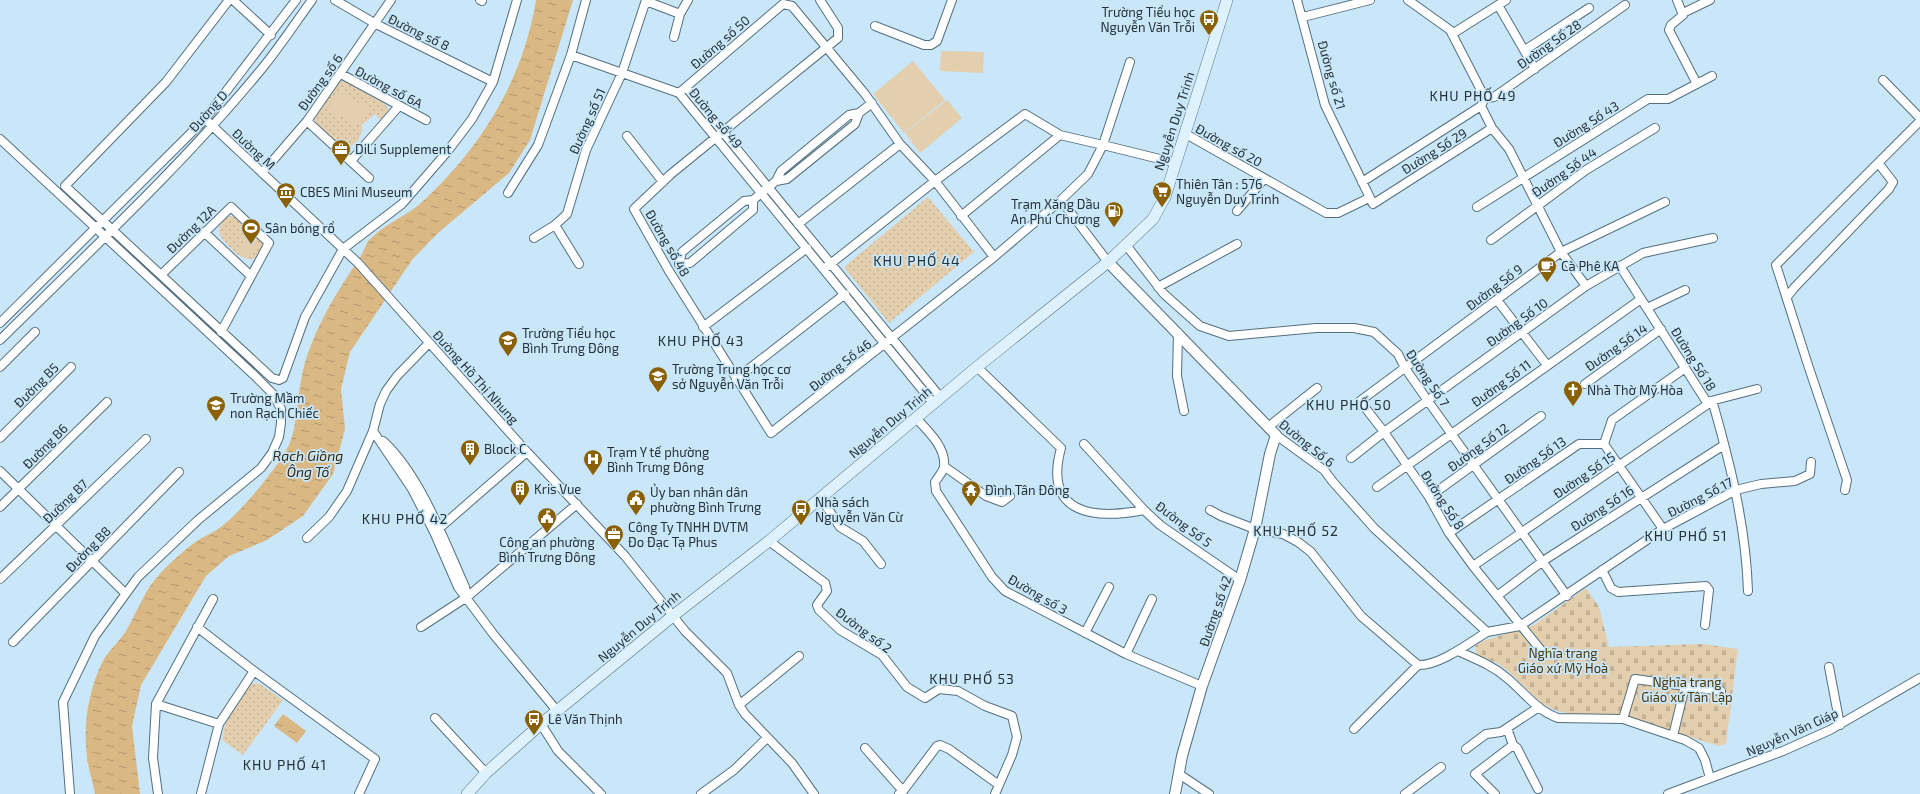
<svg xmlns="http://www.w3.org/2000/svg" width="1920" height="794" font-family="'Exo 2',sans-serif">
<style>
.grass{fill:url(#grass-dots)}
.cemetery{fill:url(#cemetery-stones)}
.garden{fill:#e3ceae}
.water{fill:url(#water-ripples)}
.lines{fill:none;stroke-linecap:round;stroke-linejoin:round}
.minor-casing{stroke:#546f7f;stroke-width:10}
.tertiary-casing{stroke:#546f7f;stroke-width:12}
.secondary-casing{stroke:#546f7f;stroke-width:12}
.minor{stroke:#fff;stroke-width:8}
.tertiary{stroke:#fff;stroke-width:10}
.secondary{stroke:#def2fd;stroke-width:11}
.labels{text-anchor:middle;dominant-baseline:central;stroke-width:3.5;stroke-linejoin:round;paint-order:stroke}
.poi-label{font-size:13px;fill:#253138;stroke:#c9e7f9;text-anchor:start}
.street-label{font-size:13px;fill:#253138;stroke:#c9e7f9}
.park-label{font-size:13px;fill:#4c350a;stroke:#c9e7f9}
.neighbourhood-label{font-size:14px;letter-spacing:1px;fill:#253138;stroke:#c9e7f9}
.water-label{font-size:14px;font-style:italic;fill:#382911;stroke:#c9e7f9}
</style>
<defs>
<pattern id="grass-dots" width="8" height="8" patternUnits="userSpaceOnUse"><rect width="8" height="8" fill="#e3ceae"/><path d="M2 2h.1M6 6h.1" fill="none" stroke="#c3b196" stroke-width="1.8" stroke-linecap="round"/></pattern>
<pattern id="cemetery-stones" width="16" height="16" patternUnits="userSpaceOnUse"><rect width="16" height="16" fill="#e3ceae"/><path d="M2 7V4a2 2 0 0 1 4 0v3zM10 15v-3a2 2 0 0 1 4 0v3z" fill="#c3b196"/></pattern>
<pattern id="water-ripples" width="26" height="14" patternUnits="userSpaceOnUse"><rect width="26" height="14" fill="#dab884"/><path d="M2 4q2-2 4 0t4 0M15 11q2-2 4 0t4 0" fill="none" stroke="#b1966d"/></pattern>
</defs>
<rect width="100%" height="100%" fill="#c9e7f9"/>
<path class="grass" d="M340,81H344L385,104L389,110L380,120L375,114L362,125C362,139 356,146 343,149L316,123L314,119Z
M928,197L974,252L889,323L844,267Z
M230,216L240,218L263,240C264,246 263,251 259,255C245,268 229,246 220,236L219,227L226,218Z
M255,683L260,684L283,700L243,755L222,740L226,722L251,684Z"/>
<path class="cemetery" d="M1586,588L1599,607L1609,647L1703,644L1738,649L1726,744L1719,746L1616,714C1606,716 1596,716 1585,715C1536,713 1537,694 1503,667C1495,660 1483,660 1476,653L1475,646L1483,641L1534,625Z"/>
<path class="garden" d="M941,51L984,52L983,73L940,71Z
M913,61L945,100L904,133L873,94Z
M337,91L369,108L360,126L328,110Z
M947,100L962,118L920,153L905,133Z
M252,236L259,243C258,251 254,254 246,256L239,249Z"/>
<path class="water" d="M536,0H573L530,140L509,173L438,233L412,260L350,352L341,389L345,429L333,474L303,516L267,540L229,556L206,576L141,685L132,726L140,794H95C93,782 88,769 87,757C83,726 88,692 102,663C108,650 120,642 127,629C134,617 140,603 147,591C158,573 177,556 194,543C202,537 214,533 222,526C240,513 280,465 289,445C298,423 297,398 302,375C312,331 336,293 361,256C363,252 365,247 367,243C381,225 404,218 421,203C480,149 523,81 536,0Z
M283,714L306,731L297,743L274,726Z"/>
<g class="lines">
<g class="minor-casing">
<path id="minor" d="M229,0L166,82L65,186L272,378L279,380L283,378L305,317L343,249L402,204L447,152L472,119L493,82L517,0
M233,0L271,35
M335,0L376,24L493,82
M480,0L482,1
M820,0L838,28V38L671,174L634,209L669,271L771,433L994,257L935,181L824,269
M1297,0L1325,105L1373,204L1492,128L1481,106
M1677,0L1683,15L1671,25L1669,30L1697,84
M646,1L680,14
M1498,5L1535,69
M1683,13L1710,0
M1303,17L1370,0
M875,26L924,45H931L937,41L952,0
M1452,34L1506,0
M674,37L680,14L688,0
M1525,50L1589,8
M571,55L679,93L934,404
M1130,62L1103,145L1176,163
M341,74L426,120
M1883,80L1920,118
M686,87L941,398
M679,93L783,4L792,6L865,94L900,144L935,181L1025,114L1060,135L1103,145L1088,174L1061,200L994,257
M1485,98L1494,97L1625,5
M205,119L358,263L527,452L625,556L685,631L727,673L739,705L745,714L792,763L814,794
M307,121L369,178
M1492,128L1509,149L1561,252L1586,286
M1184,133L1326,213H1338L1369,198
M627,136L663,182
M0,139L254,375L273,394L281,409V423L279,437L272,453L261,468L198,520L138,577L95,636L63,702L70,794
M351,161L399,106
M262,173L307,121L391,0
M776,181L787,179L855,124L859,113
M1362,182L1481,106L1485,98L1450,30L1408,0
M508,193L538,145L571,55L586,0
M753,200L776,181L781,171L849,115L859,113L872,103
M1061,200L1108,262
M1477,207L1648,99H1668L1712,76
M1237,211L1264,179
M961,216L1060,135
M798,224L900,144
M555,225L579,264
M204,232L251,276
M534,238L555,225L567,214L586,150L622,73L646,0
M1491,240L1586,170L1655,128
M1126,245L1164,294L1200,326L1229,336L1316,328H1354L1374,332L1398,354L1405,368L1428,401L1567,596
M679,264L690,263L753,210V200
M679,264L682,252L744,201L753,200
M1620,266L1708,404L1711,401L1714,407C1731,467 1746,528 1748,591
M161,275L231,207L269,243L221,332
M1158,287L1237,244
M1787,297L1794,288L1889,189L1893,182L1879,164
M1497,300L1547,365
M1647,308L1685,290
M0,323L205,119L296,0
M703,327L807,248
M1178,333L1177,376L1184,411
M0,340C90,251 184,164 264,66C281,45 296,22 312,0
M0,367L35,332
M977,367L1061,448C1043,514 1093,520 1144,510L1160,525L1240,580
M736,379L845,294
M1585,384L1661,329
M1711,401L1757,389
M916,418C927,430 946,447 944,466C944,471 938,477 935,482L936,491L992,577L1005,591L1126,654L1202,686
M1268,427L1317,388
M373,431L412,489L434,532L458,587L494,635L558,712
M1276,435L1324,470L1333,482L1374,528L1487,632L1520,626L1663,529L1736,490L1761,484L1795,481L1810,474L1811,462
M0,438L71,367
M383,441C420,475 444,540 465,587L467,597
M1084,444L1144,510
M1604,444L1663,529
M1351,458L1384,432L1586,286L1643,253L1713,238
M945,467L986,496L1002,502L1010,496
M0,471L125,593
M1377,487L1641,299
M1845,490L1847,480L1845,474L1809,368L1776,265L1920,121
M1429,497L1541,416
M821,498L840,527L863,541L881,564
M0,507L107,402
M1210,510L1221,516L1255,529L1283,534L1298,542L1311,552L1361,616L1418,665C1439,666 1469,643 1487,632
M435,532L527,452
M1449,533L1579,444H1604L1612,420L1684,369
M307,538L329,517L347,491L373,431L380,404L386,391L397,376L429,343
M769,541L825,583L827,591L817,605L819,610L840,630L882,655L907,687L925,698L939,689L958,691L985,706L1012,716L1017,737L1012,755L995,794
M1473,566L1708,404
M1602,570L1611,588L1618,592L1706,586L1709,590L1705,625
M0,579L146,439
M1497,596L1543,561L1724,445
M197,627L254,671
M421,627L467,597L577,504
M1085,633L1109,587
M13,642L179,472
M1458,651C1475,659 1492,665 1507,678C1524,692 1537,711 1558,718L1623,719L1685,740L1699,748L1705,760L1710,778
M1126,654L1152,599
M1544,654L1473,566L1449,533L1429,497L1384,432L1360,401L1561,252L1665,202
M1829,667L1840,725
M156,704L219,724
M739,705L799,656
M435,718L486,773
M1623,719L1635,679L1721,691
M541,724L558,751L601,794
M1354,729L1418,665
M1673,736L1685,686
M1513,745L1517,748L1538,789
M865,748L903,791L899,794
M1466,749L1486,734L1501,732L1539,707
M1179,774L1209,794
M903,791L937,746L940,745L949,749L999,785
M158,794L153,758L156,704L213,599
M201,794L219,724L254,671L375,759L359,794
M701,794L734,770L767,738
M1405,794L1441,767
M1495,794L1475,774L1513,745L1507,728
M1668,794L1783,751L1830,730L1920,678"/>
</g>
<g class="tertiary-casing">
<path id="tertiary" d="M1108,262L1276,435L1270,454L1255,529L1240,580L1202,686L1182,756L1175,794"/>
</g>
<g class="secondary-casing">
<path id="secondary" d="M467,794L486,773L541,724L674,615L769,541L977,367L1108,262L1153,219L1165,197L1227,0"/>
</g>
<use href="#minor" class="minor"/>
<use href="#tertiary" class="tertiary"/>
<use href="#secondary" class="secondary"/>
</g>
<defs>
<g id="bus-pin" transform="scale(1)"><path d="M0 17L-7.5 6A9.5 9.5 0 1 1 7.5 6Z" fill="#8b6002" stroke="#c9e7f9"/><path d="M-5-6H5V4H4V6H2V4H-2V6H-4V4H-5ZM-3.5-4V0h7V-4ZM-3.5 1.2v1.5H-2V1.2ZM2 1.2v1.5H3.5V1.2Z" fill="#fff"/></g>
<g id="office-pin" transform="scale(1)"><path d="M0 17L-7.5 6A9.5 9.5 0 1 1 7.5 6Z" fill="#8b6002" stroke="#c9e7f9"/><path d="M-6-3h4V-5.5h4V-3h4V5H-6ZM-1-4.5V-3h2v-1.5ZM-6 0V1H6V0Z" fill="#fff"/></g>
<g id="supermarket-pin" transform="scale(1)"><path d="M0 17L-7.5 6A9.5 9.5 0 1 1 7.5 6Z" fill="#8b6002" stroke="#c9e7f9"/><path d="M-6-5.5h2.5l.6 2H6L4.5 2H-2.5L-4.4-4H-6ZM-1.5 3.2a1.3 1.3 0 1 0 .1 0ZM3 3.2a1.3 1.3 0 1 0 .1 0Z" fill="#fff"/></g>
<g id="museum-pin" transform="scale(1)"><path d="M0 17L-7.5 6A9.5 9.5 0 1 1 7.5 6Z" fill="#8b6002" stroke="#c9e7f9"/><path d="M0-6L6-3V-2H-6V-3ZM-5-1h2V3h-2ZM-1-1h2V3h-2ZM3-1h2V3H3ZM-6 4H6V6H-6Z" fill="#fff"/></g>
<g id="fuel-pin" transform="scale(1)"><path d="M0 17L-7.5 6A9.5 9.5 0 1 1 7.5 6Z" fill="#8b6002" stroke="#c9e7f9"/><path d="M-5.5-6h7V0h2V4h1.3V-2.5L3-4.5l.8-.8L6-3V5H2.5V1h-1V6h-7ZM-4.2-4.7v3.2H.2V-4.7Z" fill="#fff"/></g>
<g id="stadium-pin" transform="scale(1)"><path d="M0 17L-7.5 6A9.5 9.5 0 1 1 7.5 6Z" fill="#8b6002" stroke="#c9e7f9"/><path d="M0-5a6.5 5 0 1 0 0 10a6.5 5 0 1 0 0-10ZM-3.5-1.8h7v3.6h-7Z" fill="#fff"/></g>
<g id="cafe-pin" transform="scale(1)"><path d="M0 17L-7.5 6A9.5 9.5 0 1 1 7.5 6Z" fill="#8b6002" stroke="#c9e7f9"/><path d="M-5.5-4.5H6V0H3Q3 3.5 0 3.5H-2.5Q-5.5 3.5-5.5 0ZM3-3.2v2h1.7v-2ZM-6 4.5H4V6H-6Z" fill="#fff"/></g>
<g id="school-pin" transform="scale(1)"><path d="M0 17L-7.5 6A9.5 9.5 0 1 1 7.5 6Z" fill="#8b6002" stroke="#c9e7f9"/><path d="M0-5L7-2L0 1L-7-2ZM-4 1L0 2.5L4 1V4Q0 6-4 4Z" fill="#fff"/></g>
<g id="church-pin" transform="scale(1)"><path d="M0 17L-7.5 6A9.5 9.5 0 1 1 7.5 6Z" fill="#8b6002" stroke="#c9e7f9"/><path d="M-1.2-6h2.4v3.5h3.3v2.4h-3.3V6h-2.4V-.1h-3.3v-2.4h3.3Z" fill="#fff"/></g>
<g id="building-pin" transform="scale(1)"><path d="M0 17L-7.5 6A9.5 9.5 0 1 1 7.5 6Z" fill="#8b6002" stroke="#c9e7f9"/><path d="M-4-6H4V6H1V3H-1V6H-4ZM-2.5-4.3h1.7v1.8h-1.7ZM.8-4.3h1.7v1.8H.8ZM-2.5-1h1.7V.8h-1.7ZM.8-1h1.7V.8H.8Z" fill="#fff"/></g>
<g id="hospital-pin" transform="scale(1)"><path d="M0 17L-7.5 6A9.5 9.5 0 1 1 7.5 6Z" fill="#8b6002" stroke="#c9e7f9"/><path d="M-5-5h3v3.5h4V-5h3V5h-3V1.5h-4V5h-3Z" fill="#fff"/></g>
<g id="temple-pin" transform="scale(1)"><path d="M0 17L-7.5 6A9.5 9.5 0 1 1 7.5 6Z" fill="#8b6002" stroke="#c9e7f9"/><path d="M0-6L5-2H3V0L6.5 2.5H4V6H1.5V3h-3V6H-4V2.5H-6.5L-3 0V-2H-5Z" fill="#fff"/></g>
<g id="civic-pin" transform="scale(1)"><path d="M0 17L-7.5 6A9.5 9.5 0 1 1 7.5 6Z" fill="#8b6002" stroke="#c9e7f9"/><path d="M-.6-6.5H3V-4.5H.6V-3L4-1V1h2V6H-6V1h2V-1L-.6-3ZM-1.2 2.5V6h2.4V2.5Z" fill="#fff"/></g>
</defs>
<g fill-rule="evenodd">
<use href="#bus-pin" x="1209" y="19"/>
<use href="#office-pin" x="341" y="149"/>
<use href="#supermarket-pin" x="1162" y="191"/>
<use href="#museum-pin" x="286" y="192"/>
<use href="#fuel-pin" x="1114" y="211"/>
<use href="#stadium-pin" x="251" y="228"/>
<use href="#cafe-pin" x="1547" y="266"/>
<use href="#school-pin" x="508" y="340"/>
<use href="#school-pin" x="658" y="376"/>
<use href="#church-pin" x="1573" y="390"/>
<use href="#school-pin" x="216" y="405"/>
<use href="#building-pin" x="470" y="449"/>
<use href="#hospital-pin" x="593" y="459"/>
<use href="#building-pin" x="520" y="489"/>
<use href="#temple-pin" x="971" y="490"/>
<use href="#civic-pin" x="636" y="499"/>
<use href="#bus-pin" x="801" y="509"/>
<use href="#civic-pin" x="547" y="517"/>
<use href="#office-pin" x="614" y="534"/>
<use href="#bus-pin" x="534" y="719"/>
</g>
<g class="labels">
<g class="poi-label">
<text x="1195" y="12" text-anchor="end">Trường Tiểu học<tspan x="1195" dy="15">Nguyễn Văn Trỗi</tspan></text>
<text x="355" y="149">DiLi Supplement</text>
<text x="1176" y="184">Thiên Tân : 576<tspan x="1176" dy="15">Nguyễn Duy Trinh</tspan></text>
<text x="300" y="192">CBES Mini Museum</text>
<text x="1100" y="204" text-anchor="end">Trạm Xăng Dầu<tspan x="1100" dy="15">An Phú Chương</tspan></text>
<text x="265" y="228">Sân bóng rổ</text>
<text x="1561" y="266">Cà Phê KA</text>
<text x="522" y="333">Trường Tiểu học<tspan x="522" dy="15">Bình Trưng Đông</tspan></text>
<text x="672" y="369">Trường Trung học cơ<tspan x="672" dy="15">sở Nguyễn Văn Trỗi</tspan></text>
<text x="1587" y="390">Nhà Thờ Mỹ Hòa</text>
<text x="230" y="398">Trường Mầm<tspan x="230" dy="15">non Rạch Chiếc</tspan></text>
<text x="484" y="449">Block C</text>
<text x="607" y="452">Trạm Y tế phường<tspan x="607" dy="15">Bình Trưng Đông</tspan></text>
<text x="534" y="489">Kris Vue</text>
<text x="985" y="490">Đình Tân Đông</text>
<text x="650" y="492">Ủy ban nhân dân<tspan x="650" dy="15">phường Bình Trưng</tspan></text>
<text x="815" y="502">Nhà sách<tspan x="815" dy="15">Nguyễn Văn Cừ</tspan></text>
<text x="628" y="527">Công Ty TNHH DVTM<tspan x="628" dy="15">Đo Đạc Tạ Phus</tspan></text>
<text x="547" y="542" text-anchor="middle">Công an phường<tspan x="547" dy="15">Bình Trưng Đông</tspan></text>
<text x="548" y="719">Lê Văn Thịnh</text>
</g>
<g class="street-label">
<text transform="translate(419 32) rotate(26)">Đường số 8</text>
<text transform="translate(720 42) rotate(-41)">Đường số 50</text>
<text transform="translate(1549 44) rotate(-35)">Đường Số 28</text>
<text transform="translate(1332 75) rotate(74)">Đường số 21</text>
<text transform="translate(320 82) rotate(-54)">Đường số 6</text>
<text transform="translate(389 87) rotate(28)">Đường số 6A</text>
<text transform="translate(208 111) rotate(-48)">Đường D</text>
<text transform="translate(716 118) rotate(50)">Đường số 49</text>
<text transform="translate(587 121) rotate(-66)">Đường số 51</text>
<text transform="translate(1174 121) rotate(-72)">Nguyễn Duy Trinh</text>
<text transform="translate(1586 124) rotate(-32)">Đường Số 43</text>
<text transform="translate(1229 145) rotate(29)">Đường số 20</text>
<text transform="translate(254 149) rotate(43)">Đường M</text>
<text transform="translate(1434 151) rotate(-32)">Đường Số 29</text>
<text transform="translate(1564 172) rotate(-35)">Đường Số 44</text>
<text transform="translate(191 229) rotate(-44)">Đường 12A</text>
<text transform="translate(668 243) rotate(60)">Đường số 48</text>
<text transform="translate(1494 287) rotate(-37)">Đường Số 9</text>
<text transform="translate(1517 322) rotate(-36)">Đường Số 10</text>
<text transform="translate(1616 347) rotate(-35)">Đường Số 14</text>
<text transform="translate(1694 359) rotate(58)">Đường Số 18</text>
<text transform="translate(840 365) rotate(-38)">Đường Số 46</text>
<text transform="translate(476 377) rotate(48)">Đường Hồ Thị Nhung</text>
<text transform="translate(1428 378) rotate(56)">Đường Số 7</text>
<text transform="translate(1501 383) rotate(-36)">Đường Số 11</text>
<text transform="translate(36 385) rotate(-45)">Đường B5</text>
<text transform="translate(890 422) rotate(-40)">Nguyễn Duy Trinh</text>
<text transform="translate(1307 443) rotate(39)">Đường Số 6</text>
<text transform="translate(45 446) rotate(-45)">Đường B6</text>
<text transform="translate(1478 447) rotate(-36)">Đường Số 12</text>
<text transform="translate(1535 460) rotate(-35)">Đường Số 13</text>
<text transform="translate(1584 475) rotate(-34)">Đường Số 15</text>
<text transform="translate(1700 497) rotate(-27)">Đường Số 17</text>
<text transform="translate(1443 500) rotate(57)">Đường Số 8</text>
<text transform="translate(65 501) rotate(-44)">Đường B7</text>
<text transform="translate(1602 508) rotate(-33)">Đường Số 16</text>
<text transform="translate(1184 524) rotate(37)">Đường Số 5</text>
<text transform="translate(88 549) rotate(-46)">Đường B8</text>
<text transform="translate(1038 594) rotate(30)">Đường số 3</text>
<text transform="translate(1215 611) rotate(-71)">Đường số 42</text>
<text transform="translate(639 626) rotate(-40)">Nguyễn Duy Trinh</text>
<text transform="translate(864 630) rotate(37)">Đường số 2</text>
<text transform="translate(1792 732) rotate(-24)">Nguyễn Văn Giáp</text>
</g>
<g class="park-label">
<text x="1563" y="653">Nghĩa trang<tspan x="1563" dy="15">Giáo xứ Mỹ Hoà</tspan></text>
<text x="1687" y="682">Nghĩa trang<tspan x="1687" dy="15">Giáo xứ Tân Lập</tspan></text>
</g>
<g class="neighbourhood-label">
<text x="1473" y="95">KHU PHỐ 49</text>
<text x="917" y="260">KHU PHỐ 44</text>
<text x="701" y="340">KHU PHỐ 43</text>
<text x="1349" y="404">KHU PHỐ 50</text>
<text x="405" y="518">KHU PHỐ 42</text>
<text x="1296" y="530">KHU PHỐ 52</text>
<text x="1686" y="535">KHU PHỐ 51</text>
<text x="972" y="678">KHU PHỐ 53</text>
<text x="285" y="764">KHU PHỐ 41</text>
</g>
<g class="water-label">
<text x="308" y="455">Rạch Giồng<tspan x="308" dy="16">Ông Tố</tspan></text>
</g>
</g>
</svg>
